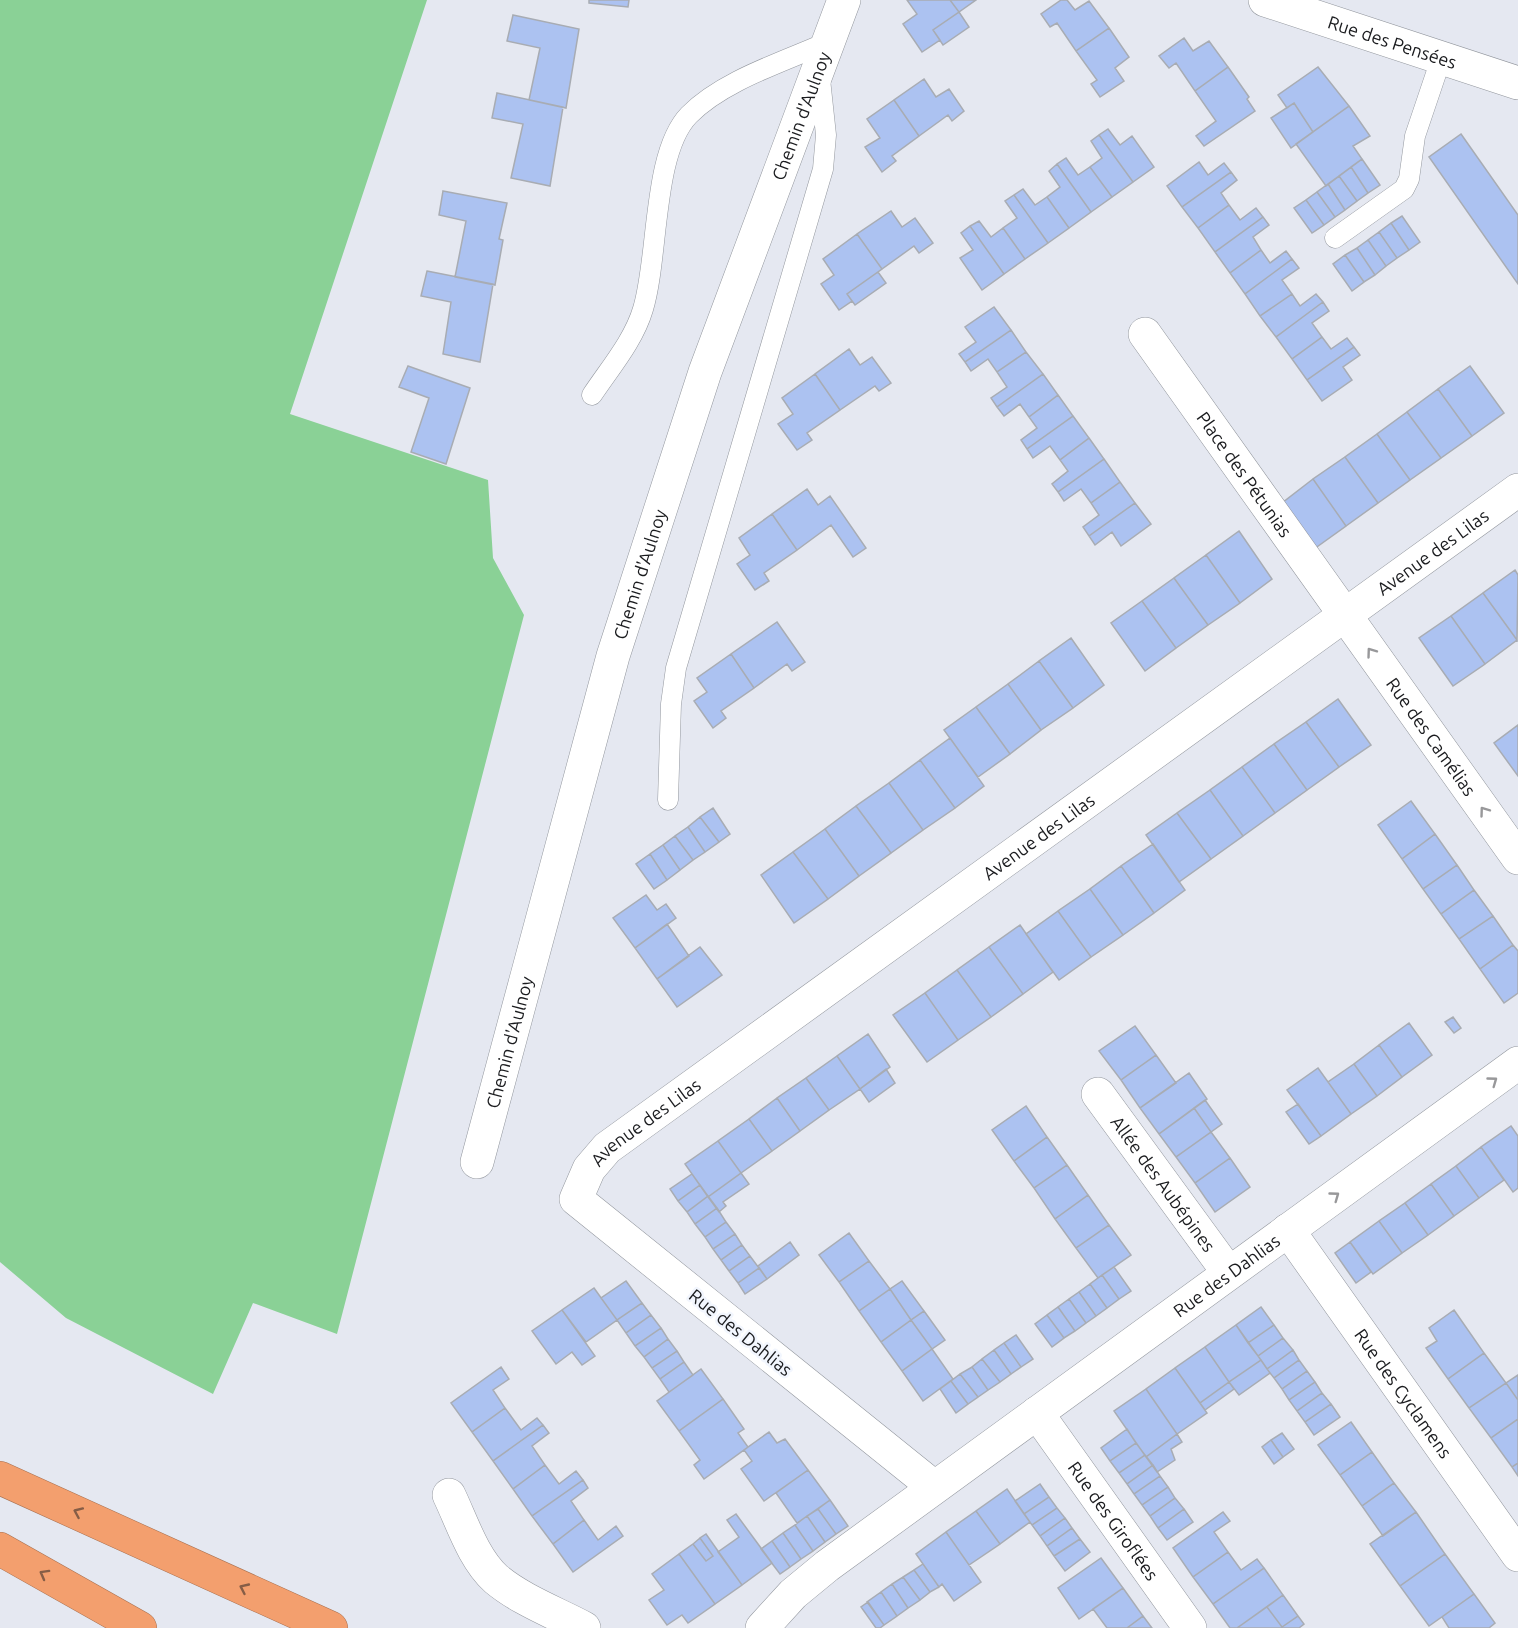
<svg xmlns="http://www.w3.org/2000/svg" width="1518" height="1628" font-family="Ubuntu,sans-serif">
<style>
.green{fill:#8ad196}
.building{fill:#acc2f1;stroke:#a8acb3;stroke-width:1.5}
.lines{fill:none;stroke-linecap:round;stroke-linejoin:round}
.lane-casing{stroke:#93979e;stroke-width:21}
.street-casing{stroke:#93979e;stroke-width:34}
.highway-casing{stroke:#a77152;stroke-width:34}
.lane{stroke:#fff;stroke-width:20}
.street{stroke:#fff;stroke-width:33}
.highway{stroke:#f39f6e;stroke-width:33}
.oneway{stroke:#98989a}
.oneway2{stroke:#865d46}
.labels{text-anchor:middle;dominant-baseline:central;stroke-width:5;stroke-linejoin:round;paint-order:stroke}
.street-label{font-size:18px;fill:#1a1b1e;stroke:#f2f6fe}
</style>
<rect width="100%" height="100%" fill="#e5e8f1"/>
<path class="green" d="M0,0H427L290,414L488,480L493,558L524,615L337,1334L253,1303L213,1394L66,1318L0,1262Z"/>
<path class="building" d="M589,0H629L628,7L589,3Z
M907,0H950L959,12L933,30L940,40L922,52L903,24L917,14Z
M950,0H976L959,12Z
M1061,0H1067L1075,10L1089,1L1109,28L1076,51L1057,23L1050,27L1041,14Z
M959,12L969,27L943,45L933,30Z
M513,15L579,29L566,108L529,100L540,48L507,41Z
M1109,28L1129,57L1115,68L1124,81L1100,97L1091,84L1097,80L1076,51Z
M1184,38L1193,51L1209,41L1228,67L1195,91L1176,63L1169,68L1159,56Z
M1228,67L1249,97L1247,99L1255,111L1204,146L1196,136L1216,121L1195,91Z
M1318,67L1349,106L1313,132L1294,103L1287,108L1278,95Z
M924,79L936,97L949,89L964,111L952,121L948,115L919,136L894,100Z
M497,93L563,107L550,186L511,178L523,124L492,118Z
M894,100L919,136L892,156L896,161L882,172L865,147L880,138L867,119Z
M1294,103L1313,132L1291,148L1271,118Z
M1349,106L1370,136L1353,146L1362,159L1326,186L1296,144Z
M1108,129L1120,145L1132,136L1154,167L1133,182L1099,135Z
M1461,134L1518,215V284L1429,157Z
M1099,135L1133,182L1112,197L1090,167L1102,158L1091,141Z
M1066,158L1078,175L1090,167L1112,197L1091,212L1057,164Z
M1362,159L1380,185L1368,193L1351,167Z
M1199,162L1208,175L1224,163L1231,172L1182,207L1167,186Z
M1057,164L1091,212L1069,228L1047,197L1060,187L1049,171Z
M1351,167L1368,193L1357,201L1339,176Z
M1231,172L1237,180L1221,193L1229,205L1198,228L1182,207Z
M1339,176L1357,201L1345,210L1328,184Z
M1328,184L1345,210L1335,217L1317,192Z
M1023,189L1035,205L1047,197L1069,228L1048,243L1014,195Z
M443,191L507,203L499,239L503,240L495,285L455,277L466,221L439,215Z
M1317,192L1335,217L1324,225L1306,200Z
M1014,195L1048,243L1025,259L1003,228L1017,218L1005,201Z
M1306,200L1324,225L1312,233L1294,208Z
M1229,205L1240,220L1256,208L1263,217L1215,252L1198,228Z
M891,211L902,227L915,218L933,243L919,253L914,246L882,269L857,234Z
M1402,216L1420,242L1409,250L1391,223Z
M1263,217L1269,225L1253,237L1261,250L1230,273L1215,252Z
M979,221L991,237L1003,228L1025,259L1004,274L970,226Z
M1391,223L1409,250L1397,258L1379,232Z
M970,226L1004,274L982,290L960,258L973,250L961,233Z
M1379,232L1397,258L1386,266L1368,240Z
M857,234L882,269L847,294L852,301L839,310L821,284L834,275L823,259Z
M1368,240L1386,266L1375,275L1357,248Z
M1357,248L1375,275L1364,282L1345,255Z
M1261,250L1270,263L1286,251L1292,259L1245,294L1230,273Z
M1345,255L1364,282L1352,291L1333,264Z
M1292,259L1299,268L1282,280L1292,294L1260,316L1245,294Z
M427,271L493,284L480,362L443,354L451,302L421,296Z
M878,272L886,283L855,305L847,294Z
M1292,294L1300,306L1316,294L1323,302L1276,337L1260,316Z
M1323,302L1329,311L1312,323L1322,337L1292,359L1276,337Z
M994,307L1011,330L965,362L959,354L976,342L965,327Z
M1011,330L1026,352L997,372L988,359L971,371L965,362Z
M1322,337L1331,349L1347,338L1354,347L1307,380L1292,359Z
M1354,347L1360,355L1343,367L1352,380L1322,401L1307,380Z
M849,349L860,365L872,357L891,383L879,391L875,386L840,410L815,374Z
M1026,352L1043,374L997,407L991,398L1007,387L997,372Z
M408,366L470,388L446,464L411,452L429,398L399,387Z
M1470,366L1504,413L1472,436L1438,389Z
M815,374L840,410L807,433L812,440L797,450L778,424L793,414L782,398Z
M1043,374L1058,395L1029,417L1020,404L1004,416L997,407Z
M1438,389L1472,436L1441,458L1407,412Z
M1058,395L1073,416L1027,449L1021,440L1037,428L1029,417Z
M1407,412L1441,458L1410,480L1377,434Z
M1073,416L1089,438L1060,460L1050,446L1033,458L1027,449Z
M1377,434L1410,480L1378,503L1345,457Z
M1089,438L1104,459L1058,492L1052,484L1068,471L1060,460Z
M1345,457L1378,503L1346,526L1313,479Z
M1104,459L1120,482L1091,503L1081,489L1064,501L1058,492Z
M1313,479L1346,526L1314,549L1282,503Z
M1120,482L1135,503L1089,536L1083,527L1099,515L1091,503Z
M807,489L818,505L830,496L866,548L853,557L831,525L797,550L772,514Z
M1135,503L1151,524L1121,546L1112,532L1095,545L1089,536Z
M772,514L797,550L764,573L769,581L755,590L737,564L750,555L739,538Z
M1239,531L1272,579L1240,603L1206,555Z
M1206,555L1240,603L1208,625L1174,578Z
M1515,570L1518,575L1517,640L1483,593Z
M1174,578L1208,625L1176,648L1142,601Z
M1483,593L1517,640L1485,664L1451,616Z
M1142,601L1176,648L1145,671L1111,623Z
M1451,616L1485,664L1453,686L1419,638Z
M777,622L805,662L792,671L787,664L754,688L731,654Z
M1071,638L1104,685L1073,708L1039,661Z
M731,654L754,688L721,711L726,718L713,728L694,701L707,692L697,678Z
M1039,661L1073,708L1041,730L1008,684Z
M1008,684L1041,730L1010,754L976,707Z
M1338,699L1371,745L1339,767L1306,722Z
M976,707L1010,754L978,777L944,730Z
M1306,722L1339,767L1307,790L1274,744Z
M1518,725V776L1494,743Z
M950,738L984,786L955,808L920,760Z
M1274,744L1307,790L1275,813L1242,767Z
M920,760L955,808L923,830L889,783Z
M1242,767L1275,813L1243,836L1210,790Z
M889,783L923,830L891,853L856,806Z
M1210,790L1243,836L1211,859L1177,813Z
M1411,801L1435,834L1402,859L1378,825Z
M856,806L891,853L859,876L825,829Z
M713,808L730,834L719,842L700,817Z
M1177,813L1211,859L1179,882L1146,835Z
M700,817L719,842L705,852L688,827Z
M688,827L705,852L693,860L675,836Z
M825,829L859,876L828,899L793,852Z
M1435,834L1457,865L1423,889L1402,859Z
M675,836L693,860L680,870L663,845Z
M1153,844L1185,890L1154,913L1121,866Z
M663,845L680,870L667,880L650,854Z
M793,852L828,899L794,923L761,875Z
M650,854L667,880L654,889L636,864Z
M1457,865L1474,890L1441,914L1423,889Z
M1121,866L1154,913L1123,935L1090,889Z
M1090,889L1123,935L1091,957L1058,911Z
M1474,890L1493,916L1459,939L1441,914Z
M646,895L657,910L666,904L676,918L635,948L613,918Z
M1058,911L1091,957L1059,980L1026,934Z
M1493,916L1513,945L1480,969L1459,939Z
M667,924L689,956L657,979L635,948Z
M1020,925L1053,972L1023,994L989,947Z
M1513,945L1518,951V993L1504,1003L1480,969Z
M700,947L722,975L677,1007L657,979Z
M989,947L1023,994L991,1017L957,970Z
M957,970L991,1017L958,1040L925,993Z
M925,993L958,1040L927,1062L893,1015Z
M1453,1017L1461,1028L1454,1033L1445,1022Z
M1409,1023L1432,1055L1402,1077L1379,1045Z
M1135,1026L1156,1055L1121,1080L1099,1051Z
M868,1034L890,1067L860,1089L837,1056Z
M1379,1045L1402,1077L1377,1096L1354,1064Z
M1156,1055L1176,1083L1140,1108L1121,1080Z
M837,1056L860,1089L829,1110L806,1078Z
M1354,1064L1377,1096L1351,1114L1328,1082Z
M1318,1068L1351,1114L1321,1136L1287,1090Z
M886,1069L895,1083L869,1102L860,1089Z
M1189,1073L1207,1099L1159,1134L1140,1108Z
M806,1078L829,1110L800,1131L777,1098Z
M777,1098L800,1131L772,1151L749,1119Z
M1205,1100L1222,1124L1211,1132L1194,1108Z
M1298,1104L1321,1136L1309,1144L1286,1112Z
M1026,1106L1047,1137L1014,1161L992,1130Z
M1194,1108L1211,1132L1176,1157L1159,1134Z
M749,1119L772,1151L741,1173L718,1141Z
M1511,1126L1518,1136V1188L1513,1192L1481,1147Z
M1211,1132L1230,1158L1195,1183L1176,1157Z
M1047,1137L1067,1165L1034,1188L1014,1161Z
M718,1141L741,1173L708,1197L685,1164Z
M1481,1147L1504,1180L1479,1198L1456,1166Z
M1230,1158L1250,1187L1215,1212L1195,1183Z
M1067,1165L1088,1195L1055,1219L1034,1188Z
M1456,1166L1479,1198L1454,1216L1431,1184Z
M741,1173L749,1184L723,1202L726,1206L719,1212L708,1197Z
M692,1174L700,1185L678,1201L670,1189Z
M1431,1184L1454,1216L1428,1235L1405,1203Z
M700,1185L708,1196L687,1212L678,1201Z
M1088,1195L1109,1225L1076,1248L1055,1219Z
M708,1196L717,1208L695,1224L687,1212Z
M1405,1203L1428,1235L1402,1253L1379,1221Z
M717,1208L726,1222L705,1237L695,1224Z
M1379,1221L1402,1253L1373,1274L1350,1242Z
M726,1222L735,1234L713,1249L705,1237Z
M1109,1225L1131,1255L1098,1278L1076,1248Z
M849,1233L869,1261L839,1282L819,1255Z
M735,1234L742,1245L721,1260L713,1249Z
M790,1242L799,1255L767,1279L758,1266Z
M1350,1242L1371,1272L1356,1283L1335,1253Z
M742,1245L750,1256L729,1271L721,1260Z
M750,1256L759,1268L738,1283L729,1271Z
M869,1261L890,1289L859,1311L839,1282Z
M1114,1267L1131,1291L1119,1299L1102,1275Z
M759,1268L767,1279L745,1294L738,1283Z
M1102,1275L1119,1299L1107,1308L1090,1284Z
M626,1281L642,1303L617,1320L601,1298Z
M902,1281L924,1311L911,1320L890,1289Z
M1090,1284L1107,1308L1096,1316L1079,1292Z
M594,1288L617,1320L586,1342L562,1310Z
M890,1289L911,1320L881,1342L859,1311Z
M1079,1292L1096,1316L1086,1323L1069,1299Z
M1069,1299L1086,1323L1075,1331L1058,1307Z
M642,1303L651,1315L626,1333L617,1320Z
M1058,1307L1075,1331L1064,1338L1047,1315Z
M1261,1307L1274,1325L1248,1343L1236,1325Z
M562,1310L595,1356L582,1365L572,1352L556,1364L532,1331Z
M1454,1310L1484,1353L1448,1379L1426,1348L1437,1341L1429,1328Z
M924,1311L945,1340L932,1349L911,1320Z
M651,1315L661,1328L635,1346L626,1333Z
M1047,1315L1064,1338L1052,1347L1035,1324Z
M911,1320L932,1349L902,1371L881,1342Z
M1236,1325L1261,1360L1229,1382L1205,1347Z
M1274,1325L1283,1338L1258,1356L1248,1343Z
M661,1328L668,1339L644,1357L635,1346Z
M1016,1335L1033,1359L1021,1367L1004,1343Z
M1283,1338L1293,1350L1267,1369L1258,1356Z
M668,1339L677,1351L652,1368L644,1357Z
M1004,1343L1021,1367L1011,1374L994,1350Z
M1205,1347L1229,1382L1200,1403L1175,1368Z
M932,1349L953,1379L923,1401L902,1371Z
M994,1350L1011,1374L1000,1382L982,1359Z
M1293,1350L1299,1360L1274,1378L1267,1369Z
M677,1351L684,1362L660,1379L652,1368Z
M1484,1353L1506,1383L1469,1408L1448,1379Z
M982,1359L1000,1382L988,1390L972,1367Z
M1261,1360L1270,1373L1239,1395L1229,1382Z
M1299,1360L1307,1371L1282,1389L1274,1378Z
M684,1362L693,1375L669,1392L660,1379Z
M501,1367L509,1379L493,1390L505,1408L472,1432L451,1403Z
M972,1367L988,1390L978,1397L960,1374Z
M1175,1368L1207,1413L1177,1434L1146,1389Z
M701,1369L723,1399L679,1431L657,1401Z
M1307,1371L1315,1382L1289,1400L1282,1389Z
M960,1374L978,1397L968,1404L951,1381Z
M1518,1375V1400L1506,1383Z
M951,1381L968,1404L956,1413L940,1389Z
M1229,1382L1234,1389L1205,1410L1200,1403Z
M1315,1382L1322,1393L1297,1411L1289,1400Z
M1506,1383L1518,1400V1419L1491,1438L1469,1408Z
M1146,1389L1177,1434L1146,1457L1114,1411Z
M1322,1393L1331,1404L1305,1422L1297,1411Z
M723,1399L744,1429L738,1433L748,1447L704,1479L694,1465L700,1460L679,1431Z
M1331,1404L1340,1417L1314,1435L1305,1422Z
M505,1408L521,1430L537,1418L543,1425L493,1461L472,1432Z
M1518,1419V1463L1512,1467L1491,1438Z
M1351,1422L1372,1452L1340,1475L1318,1445Z
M543,1425L549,1433L532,1446L545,1465L513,1489L493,1461Z
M1127,1429L1136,1443L1110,1461L1101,1448Z
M769,1432L777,1443L785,1439L808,1470L764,1501L741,1469L752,1461L744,1450Z
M1282,1433L1294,1449L1283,1457L1271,1440Z
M1177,1434L1182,1442L1171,1449L1175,1460L1157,1472L1146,1457Z
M1271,1440L1283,1457L1274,1464L1262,1447Z
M1136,1443L1145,1455L1119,1473L1110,1461Z
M1372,1452L1394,1483L1362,1506L1340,1475Z
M1145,1455L1153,1465L1127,1484L1119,1473Z
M1518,1463V1476L1512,1467Z
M545,1465L559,1484L576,1471L583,1480L532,1516L513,1489Z
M1153,1465L1160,1476L1134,1494L1127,1484Z
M808,1470L830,1500L797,1523L776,1493Z
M1160,1476L1168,1487L1142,1505L1134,1494Z
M583,1480L588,1488L571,1501L584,1520L553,1544L532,1516Z
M1394,1483L1416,1512L1383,1536L1362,1506Z
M1040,1484L1049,1497L1024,1514L1015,1501Z
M1168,1487L1175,1498L1150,1516L1142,1505Z
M1007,1489L1030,1522L1000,1544L976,1511Z
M1049,1497L1057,1508L1032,1525L1024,1514Z
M1175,1498L1184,1509L1158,1528L1150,1516Z
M830,1500L848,1526L836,1534L818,1509Z
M1057,1508L1065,1518L1040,1536L1032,1525Z
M818,1509L836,1534L825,1542L807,1516Z
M1184,1509L1193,1522L1167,1540L1158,1528Z
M976,1511L1000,1544L969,1565L946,1532Z
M1223,1512L1230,1521L1214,1532L1228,1552L1193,1577L1173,1548Z
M1416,1512L1445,1554L1400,1586L1370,1544Z
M736,1514L772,1563L742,1585L718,1552L739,1537L727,1520Z
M807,1516L825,1542L813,1551L795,1525Z
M1065,1518L1072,1528L1047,1546L1040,1536Z
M584,1520L598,1540L616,1526L623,1536L573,1572L553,1544Z
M795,1525L813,1551L801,1559L783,1533Z
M1072,1528L1080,1539L1054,1556L1047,1546Z
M946,1532L981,1582L954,1601L942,1584L939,1587L916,1554Z
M783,1533L801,1559L790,1567L772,1541Z
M706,1534L742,1585L715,1604L679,1554L693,1544L706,1561L713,1556L700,1538Z
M700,1538L713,1556L706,1561L693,1544Z
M1080,1539L1090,1552L1065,1571L1054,1556Z
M772,1541L790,1567L780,1574L761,1549Z
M1228,1552L1241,1570L1257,1559L1264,1568L1213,1604L1193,1577Z
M679,1554L715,1604L688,1623L682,1615L667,1625L649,1600L664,1590L652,1574Z
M1445,1554L1474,1594L1429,1626L1400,1586Z
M1101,1558L1123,1588L1079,1619L1058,1588Z
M923,1564L939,1587L930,1592L914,1570Z
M1264,1568L1283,1595L1237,1628H1230L1213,1604Z
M914,1570L930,1592L920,1600L903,1577Z
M903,1577L920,1600L908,1608L892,1584Z
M892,1584L908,1608L897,1616L881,1592Z
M1123,1588L1143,1616L1127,1628H1107L1093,1609Z
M881,1592L897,1616L884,1625L867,1602Z
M1474,1594L1495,1623L1489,1628H1449L1442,1617Z
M1283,1595L1298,1616L1282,1627L1267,1607Z
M868,1602L884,1625L880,1628H876L861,1607Z
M1267,1607L1282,1627L1298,1616L1304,1624L1299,1628H1237Z
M1143,1616L1152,1628H1127Z"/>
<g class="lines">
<g class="lane-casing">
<path id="lane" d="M1335,238L1404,189L1409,179L1415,136L1441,59
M592,395C610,368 634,340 643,309C659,257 652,153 689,115C723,80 786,61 830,41
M668,800L671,704L676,668L823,169L826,135L820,79"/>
</g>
<g class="street-casing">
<g id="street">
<path id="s1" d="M1265,0L1518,83"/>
<path id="s2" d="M1145,334L1518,858"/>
<path id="s3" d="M1098,1094L1228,1272"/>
<path id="s4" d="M477,1162L613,656L705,372L844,0"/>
<path id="s5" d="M1288,1230L1518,1555"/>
<path id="s6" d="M1037,1413L1190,1628"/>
<path id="s7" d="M934,1487L576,1199L589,1169L607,1148L1518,490"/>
<path d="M449,1495C462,1522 473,1558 496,1579C521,1600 556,1613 584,1628"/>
<path id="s8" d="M762,1628L793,1594L827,1566L1518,1063"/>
</g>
</g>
<g class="highway-casing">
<path id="highway" d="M0,1478L331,1628
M0,1549L140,1628"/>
</g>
<use href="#lane" class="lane"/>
<use href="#street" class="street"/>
<use href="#highway" class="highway"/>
</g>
<defs><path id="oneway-chevron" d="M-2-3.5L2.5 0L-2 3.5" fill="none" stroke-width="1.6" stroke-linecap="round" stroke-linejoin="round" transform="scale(1.5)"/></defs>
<g class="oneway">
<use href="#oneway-chevron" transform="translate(1371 652) rotate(-126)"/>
<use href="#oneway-chevron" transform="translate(1484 811) rotate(-126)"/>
<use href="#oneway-chevron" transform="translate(1493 1081) rotate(-36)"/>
<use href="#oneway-chevron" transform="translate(1335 1196) rotate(-36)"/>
</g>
<g class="oneway2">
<use href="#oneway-chevron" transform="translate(78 1512) rotate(-156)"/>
<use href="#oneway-chevron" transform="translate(44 1574) rotate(-151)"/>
<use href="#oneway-chevron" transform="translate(244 1588) rotate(-155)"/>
</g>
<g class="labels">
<g class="street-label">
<text stroke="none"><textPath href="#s1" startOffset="134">Rue des Pensées</textPath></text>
<text stroke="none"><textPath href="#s4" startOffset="1096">Chemin d'Aulnoy</textPath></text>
<text stroke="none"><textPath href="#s2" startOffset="172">Place des Pétunias</textPath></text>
<text stroke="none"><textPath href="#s7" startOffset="1538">Avenue des Lilas</textPath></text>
<text stroke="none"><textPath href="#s4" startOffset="610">Chemin d'Aulnoy</textPath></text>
<text stroke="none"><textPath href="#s2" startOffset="494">Rue des Camélias</textPath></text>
<text stroke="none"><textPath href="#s7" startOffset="1052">Avenue des Lilas</textPath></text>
<text stroke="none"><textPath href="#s4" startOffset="124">Chemin d'Aulnoy</textPath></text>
<text stroke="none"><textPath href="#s7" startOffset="566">Avenue des Lilas</textPath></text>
<text stroke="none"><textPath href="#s3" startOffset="111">Allée des Aubépines</textPath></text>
<text stroke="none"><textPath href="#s8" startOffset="584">Rue des Dahlias</textPath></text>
<text transform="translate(741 1332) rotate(39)">Rue des Dahlias</text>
<text stroke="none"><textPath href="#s5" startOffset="200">Rue des Cyclamens</textPath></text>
<text stroke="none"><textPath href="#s6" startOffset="132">Rue des Giroflées</textPath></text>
</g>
</g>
</svg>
